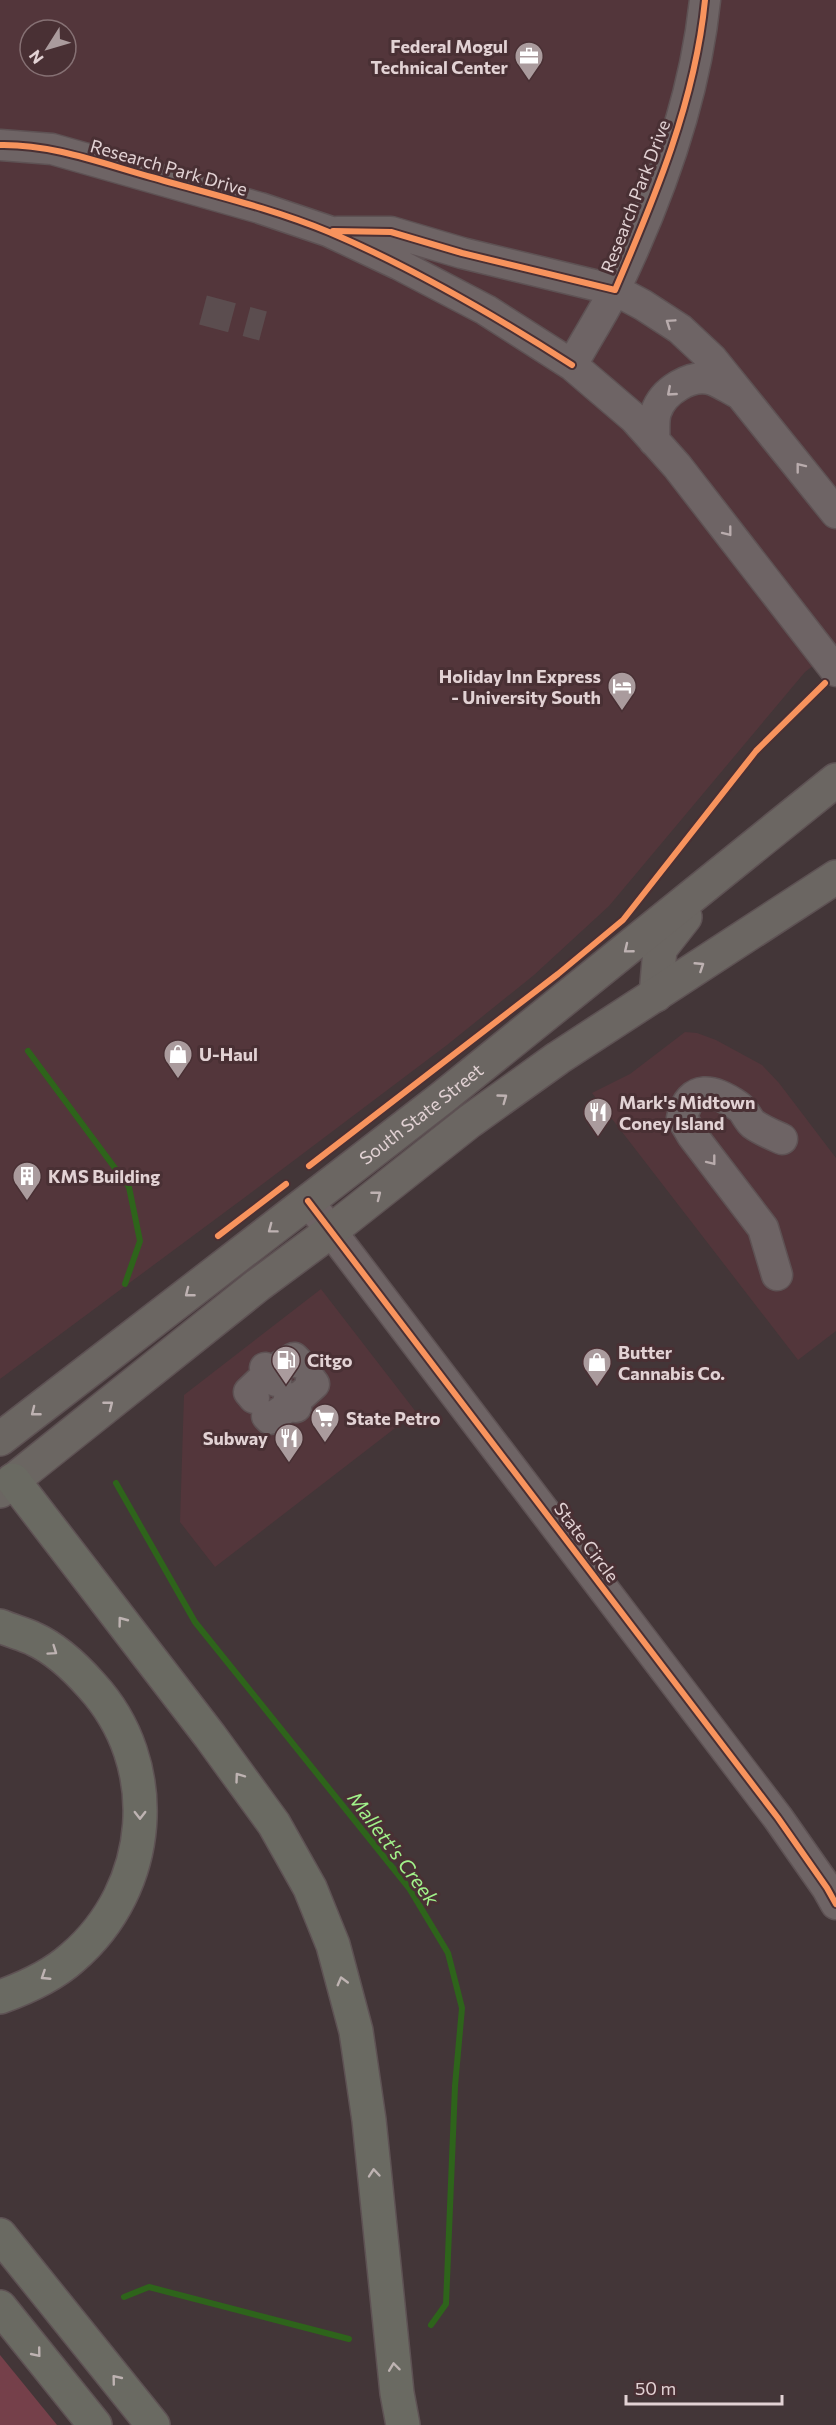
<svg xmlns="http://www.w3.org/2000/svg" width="836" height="2425" font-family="Commissioner,sans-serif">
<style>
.built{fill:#53363b;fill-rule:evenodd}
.green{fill:#75404a}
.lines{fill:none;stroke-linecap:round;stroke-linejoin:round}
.stream{stroke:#2e641b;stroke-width:6}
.minor-tunnel{stroke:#5b4d4f;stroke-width:30;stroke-dasharray:30 15;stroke-linecap:butt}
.minor-casing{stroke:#5e5254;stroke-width:33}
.major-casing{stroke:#5e5254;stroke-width:36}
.highway-casing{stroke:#5e5254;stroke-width:36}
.minor{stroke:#6e6465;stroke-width:30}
.major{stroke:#6b6662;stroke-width:33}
.highway{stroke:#6a6a62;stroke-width:33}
.cycleway-casing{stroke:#493034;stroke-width:10}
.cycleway{stroke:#f8935d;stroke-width:6}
.oneway{stroke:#b9acad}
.oneway2{stroke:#beb2b2}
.oneway3{stroke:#beb3b2}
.labels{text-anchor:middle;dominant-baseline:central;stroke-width:6;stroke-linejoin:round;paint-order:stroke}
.poi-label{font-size:18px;font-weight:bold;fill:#e2d2d4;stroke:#493034;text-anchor:start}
.street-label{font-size:18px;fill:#e2d2d4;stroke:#493034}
.water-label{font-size:20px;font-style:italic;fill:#a1f28a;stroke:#493034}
</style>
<rect width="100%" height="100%" fill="#433638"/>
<path class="built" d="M0,0H836V648L805,672L609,906L534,975L447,1045L248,1195L0,1379ZM30,30H66V66H30Z
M685,1032L697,1033L716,1040L762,1065L779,1083L836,1158V1331L798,1360L592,1093L630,1074Z
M321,1289L416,1412L215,1567L180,1522L184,1395Z"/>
<path class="green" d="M0,2355L57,2425H0Z"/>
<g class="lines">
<path class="stream" d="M28,1051L129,1187L140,1241L125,1284
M116,1483L195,1622L409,1888L448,1953L462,2008L455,2086L446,2304L431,2325
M124,2297L149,2287L349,2339"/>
<path class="minor-tunnel" d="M203,310L263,326"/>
<g class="minor-casing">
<path id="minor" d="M0,145L52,149L260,208L328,231L398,264L486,310L572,365L634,418L677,466L836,671
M337,232H391L462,253L615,290L643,305L680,329L712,359L836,513
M572,365C586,339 602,315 615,289C658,200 695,98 705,0
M654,441C655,432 653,421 656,412C663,391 691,373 713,380C721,383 730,389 738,393
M308,1201L778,1818L827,1888L836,1904
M777,1275L763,1228L692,1135L682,1118C690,1083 714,1089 738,1106C745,1110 747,1119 753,1124C761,1130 773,1135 782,1139
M276,1381L269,1373L294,1358L299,1363
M254,1398L249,1392L269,1373L265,1368
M289,1398L293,1403L314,1384L311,1380
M267,1416L270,1419L293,1403L296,1407"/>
</g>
<g class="major-casing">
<g id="major">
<path d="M656,995L660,949L685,917"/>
<path id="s1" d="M0,1439L442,1098L836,780"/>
<path d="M0,1491L258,1285L331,1231L470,1121L558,1058L836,877"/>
</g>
</g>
<g class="highway-casing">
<path id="highway" d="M13,1480L210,1736L274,1824L310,1888L333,1945L356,2031L369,2120L397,2393L403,2425
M0,1626C11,1631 24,1634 34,1639C56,1649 75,1667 91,1685C164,1764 154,1888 72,1958C52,1976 25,1988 0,1997
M0,2235L153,2425
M0,2307L95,2425"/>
</g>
<use href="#minor" class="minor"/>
<use href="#major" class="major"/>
<use href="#highway" class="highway"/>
<g class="cycleway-casing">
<path id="cycleway" d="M0,145C52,144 101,163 151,177C210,194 271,208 329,232C414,268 494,315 572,365
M333,231L391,232L462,253L615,290C655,197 695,102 705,0
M309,1166L558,974L623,920L756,751L825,683
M308,1201L778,1818L827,1888L836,1904
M218,1236L286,1184"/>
</g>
<use href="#cycleway" class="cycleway"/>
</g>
<defs><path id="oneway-chevron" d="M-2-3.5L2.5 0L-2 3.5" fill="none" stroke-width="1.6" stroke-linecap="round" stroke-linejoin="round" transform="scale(1.5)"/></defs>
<g class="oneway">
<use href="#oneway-chevron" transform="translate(670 323) rotate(-146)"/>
<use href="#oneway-chevron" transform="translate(671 392) rotate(139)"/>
<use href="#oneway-chevron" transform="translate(800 467) rotate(-128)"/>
<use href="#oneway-chevron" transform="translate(728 532) rotate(52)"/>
<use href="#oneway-chevron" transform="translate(712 1161) rotate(52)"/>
</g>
<g class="oneway2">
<use href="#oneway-chevron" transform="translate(628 949) rotate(141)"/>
<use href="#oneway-chevron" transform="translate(700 966) rotate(-33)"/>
<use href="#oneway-chevron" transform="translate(503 1098) rotate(-36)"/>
<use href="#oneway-chevron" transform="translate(377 1195) rotate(-38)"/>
<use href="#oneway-chevron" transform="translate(272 1229) rotate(143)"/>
<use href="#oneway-chevron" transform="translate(189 1293) rotate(142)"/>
<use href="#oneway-chevron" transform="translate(109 1405) rotate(-38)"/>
<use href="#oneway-chevron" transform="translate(35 1412) rotate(142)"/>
</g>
<g class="oneway3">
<use href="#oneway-chevron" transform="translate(122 1621) rotate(-127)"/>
<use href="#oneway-chevron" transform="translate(53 1651) rotate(35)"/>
<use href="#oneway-chevron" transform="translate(239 1777) rotate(-126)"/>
<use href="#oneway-chevron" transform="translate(140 1815) rotate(90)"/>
<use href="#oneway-chevron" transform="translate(45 1976) rotate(147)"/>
<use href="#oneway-chevron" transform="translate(342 1981) rotate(-105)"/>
<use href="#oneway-chevron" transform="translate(374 2173) rotate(-95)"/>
<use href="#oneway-chevron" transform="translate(37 2353) rotate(51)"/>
<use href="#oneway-chevron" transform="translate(394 2367) rotate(-97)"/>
<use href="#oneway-chevron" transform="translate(116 2379) rotate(-129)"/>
</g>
<defs>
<g id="office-pin" transform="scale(1.5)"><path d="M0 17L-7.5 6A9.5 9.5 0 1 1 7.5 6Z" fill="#aa9b9d" stroke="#493034"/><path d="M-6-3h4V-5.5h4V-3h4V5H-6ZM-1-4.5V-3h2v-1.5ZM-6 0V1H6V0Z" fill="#fff"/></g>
<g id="hotel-pin" transform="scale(1.5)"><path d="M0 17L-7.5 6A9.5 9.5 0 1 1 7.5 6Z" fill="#aa9b9d" stroke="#493034"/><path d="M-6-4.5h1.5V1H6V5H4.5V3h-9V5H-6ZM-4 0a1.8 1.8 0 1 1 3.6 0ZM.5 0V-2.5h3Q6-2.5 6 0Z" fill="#fff"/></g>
<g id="shop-pin" transform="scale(1.5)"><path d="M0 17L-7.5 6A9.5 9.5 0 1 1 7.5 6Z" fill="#aa9b9d" stroke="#493034"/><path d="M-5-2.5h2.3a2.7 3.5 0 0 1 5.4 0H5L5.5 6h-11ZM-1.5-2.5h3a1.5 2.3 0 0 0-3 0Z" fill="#fff"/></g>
<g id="restaurant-pin" transform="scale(1.5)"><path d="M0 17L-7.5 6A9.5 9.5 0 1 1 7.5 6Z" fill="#aa9b9d" stroke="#493034"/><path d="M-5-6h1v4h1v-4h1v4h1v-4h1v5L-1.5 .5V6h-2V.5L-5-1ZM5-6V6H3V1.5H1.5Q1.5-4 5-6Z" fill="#fff"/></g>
<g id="building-pin" transform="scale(1.5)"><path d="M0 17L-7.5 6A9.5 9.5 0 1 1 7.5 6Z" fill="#aa9b9d" stroke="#493034"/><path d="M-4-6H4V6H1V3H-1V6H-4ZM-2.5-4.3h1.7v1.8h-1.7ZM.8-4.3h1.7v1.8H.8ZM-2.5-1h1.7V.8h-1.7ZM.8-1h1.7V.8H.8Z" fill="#fff"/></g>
<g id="fuel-pin" transform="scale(1.5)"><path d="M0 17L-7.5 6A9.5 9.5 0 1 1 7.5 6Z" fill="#aa9b9d" stroke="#493034"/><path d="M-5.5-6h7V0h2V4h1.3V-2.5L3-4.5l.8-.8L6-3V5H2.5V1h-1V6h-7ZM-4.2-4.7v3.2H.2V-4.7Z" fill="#fff"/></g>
<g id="supermarket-pin" transform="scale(1.5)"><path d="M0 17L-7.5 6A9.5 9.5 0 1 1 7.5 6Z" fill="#aa9b9d" stroke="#493034"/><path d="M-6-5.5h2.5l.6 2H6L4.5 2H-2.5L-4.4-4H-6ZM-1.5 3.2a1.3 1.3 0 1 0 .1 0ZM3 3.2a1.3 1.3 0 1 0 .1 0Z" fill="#fff"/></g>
</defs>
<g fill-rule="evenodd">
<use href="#office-pin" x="529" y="56"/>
<use href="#hotel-pin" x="622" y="686"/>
<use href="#shop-pin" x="178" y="1054"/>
<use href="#restaurant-pin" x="598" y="1112"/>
<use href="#building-pin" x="27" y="1176"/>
<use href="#fuel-pin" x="286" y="1360"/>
<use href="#shop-pin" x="597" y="1362"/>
<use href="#supermarket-pin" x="325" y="1418"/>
<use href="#restaurant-pin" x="289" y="1438"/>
</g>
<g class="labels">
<g class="poi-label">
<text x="508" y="46" text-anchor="end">Federal Mogul<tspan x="508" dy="21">Technical Center</tspan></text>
<text x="601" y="676" text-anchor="end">Holiday Inn Express<tspan x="601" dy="21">- University South</tspan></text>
<text x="199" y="1054">U-Haul</text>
<text x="619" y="1102">Mark's Midtown<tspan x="619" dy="21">Coney Island</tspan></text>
<text x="48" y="1176">KMS Building</text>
<text x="618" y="1352">Butter<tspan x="618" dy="21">Cannabis Co.</tspan></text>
<text x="307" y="1360">Citgo</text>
<text x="346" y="1418">State Petro</text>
<text x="268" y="1438" text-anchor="end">Subway</text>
</g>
<g class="street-label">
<text transform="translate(169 167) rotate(16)">Research Park Drive</text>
<text transform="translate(635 196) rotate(-69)">Research Park Drive</text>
<text stroke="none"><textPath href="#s1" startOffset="532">South State Street</textPath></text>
<text transform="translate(587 1542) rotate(53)">State Circle</text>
</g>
<g class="water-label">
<text transform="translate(394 1848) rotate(53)">Mallett's Creek</text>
</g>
</g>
<g transform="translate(48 48) rotate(233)"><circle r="28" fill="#493034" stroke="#867174" stroke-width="1.5"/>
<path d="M0-4.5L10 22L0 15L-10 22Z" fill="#aa9b9d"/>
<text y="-9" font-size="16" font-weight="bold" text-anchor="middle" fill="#e2d2d4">N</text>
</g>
<path d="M626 2395v9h156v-9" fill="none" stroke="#e2d2d4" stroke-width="3"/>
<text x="635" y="2395" font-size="18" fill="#e2d2d4" stroke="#493034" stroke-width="4.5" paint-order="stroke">50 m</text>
</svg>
